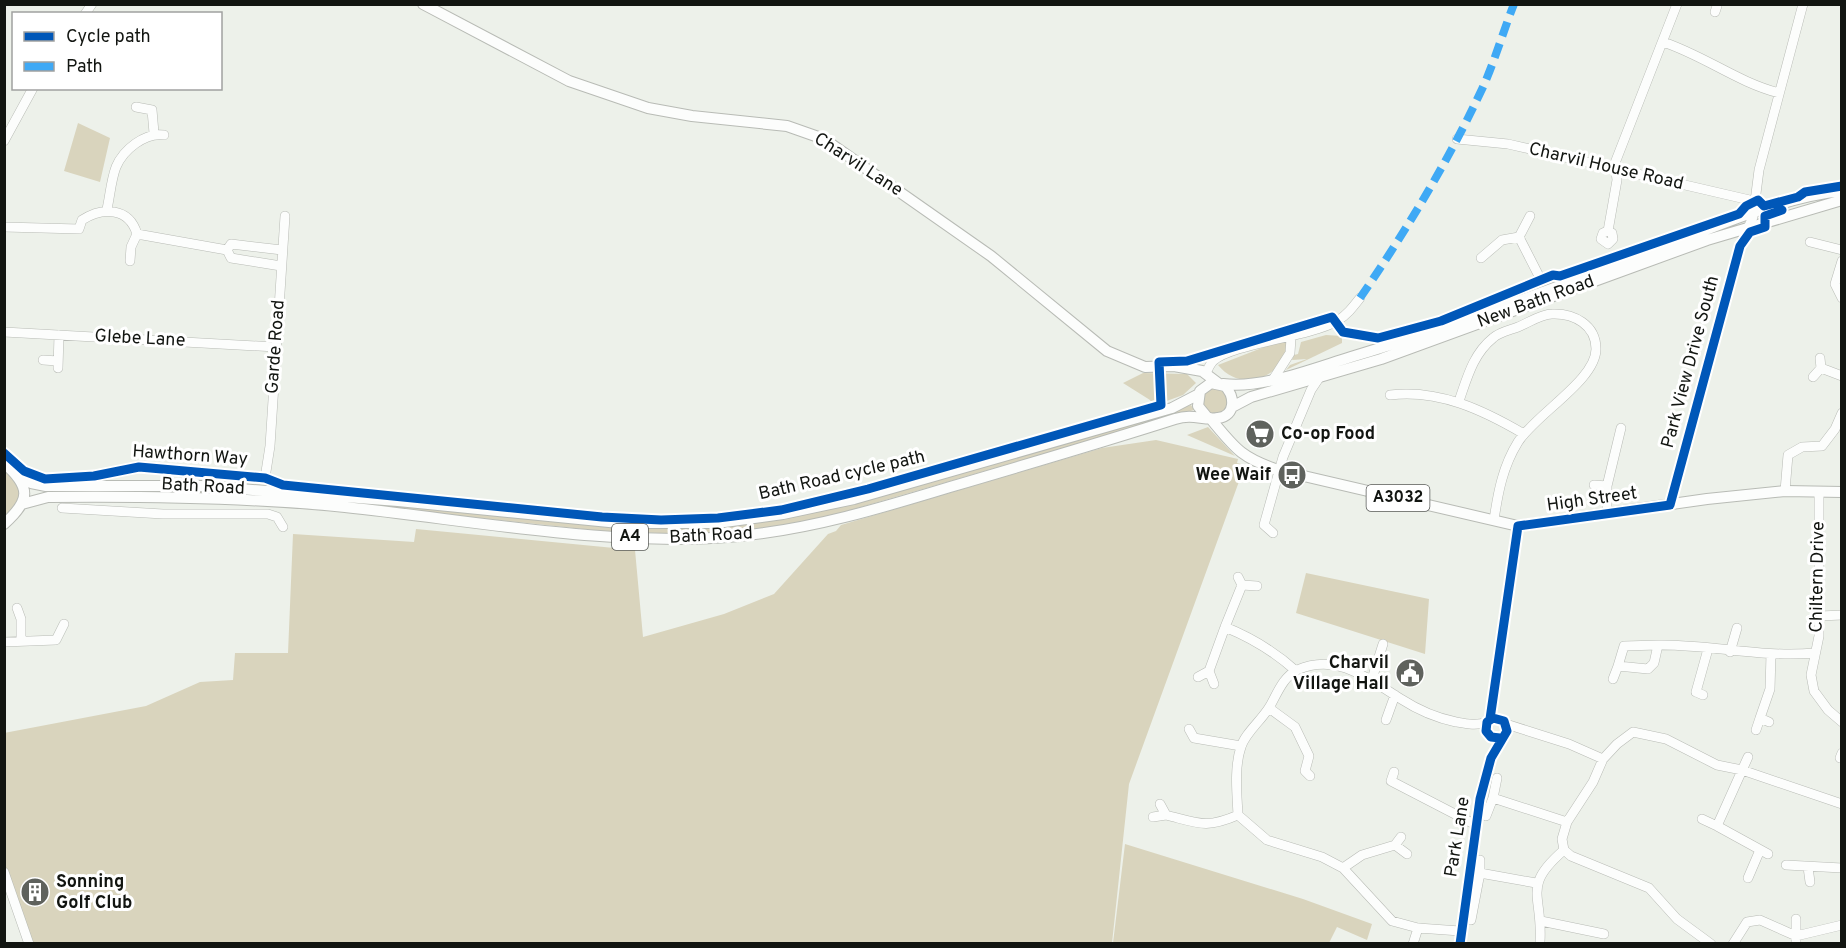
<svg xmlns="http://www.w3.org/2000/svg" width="1846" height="948" font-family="Overpass,sans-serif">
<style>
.green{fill:#d9d4bd}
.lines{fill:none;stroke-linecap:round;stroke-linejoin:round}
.minor-casing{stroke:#b8bbb5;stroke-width:10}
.major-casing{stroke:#b8bbb5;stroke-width:12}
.minor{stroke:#fcfdfc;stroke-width:9}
.major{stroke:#fcfdfc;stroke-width:10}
.quiet{stroke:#3fa9f5;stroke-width:8;stroke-dasharray:15 8;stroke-linecap:butt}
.cycleway-casing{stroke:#fff;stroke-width:13}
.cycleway{stroke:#0057b8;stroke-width:9}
.labels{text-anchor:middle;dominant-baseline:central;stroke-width:6;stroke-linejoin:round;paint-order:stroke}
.shield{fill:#fff;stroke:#595b58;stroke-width:1.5}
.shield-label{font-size:16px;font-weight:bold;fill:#121511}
.street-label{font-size:18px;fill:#121511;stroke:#fff}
.poi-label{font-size:18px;font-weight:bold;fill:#121511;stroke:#fff;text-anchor:start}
</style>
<rect width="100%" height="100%" fill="#edf1ea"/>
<path class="green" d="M78,123L110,138L100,182L64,171Z
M1326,335L1342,336V343L1286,370L1290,365L1307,359L1292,360L1294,355L1298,354L1301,342Z
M1290,341C1286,376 1242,395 1218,365L1277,342Z
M1143,373L1187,374L1196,383L1183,395L1153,406L1150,400L1123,383Z
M1202 401a13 13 0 1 1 26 0a13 13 0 1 1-26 0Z
M1191,405L1194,410L820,519L729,533L688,534L602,531L460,516L152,491L153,489L730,524L794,517L853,503Z
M1208,427L1235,456L1187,435Z
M1156,440L1238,459L1237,463L1245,465L1129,784L1112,943H33L5,866L4,733L146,706L200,682L233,680L235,653H288L293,534L414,542L416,529L635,550L643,637L724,614L774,594L828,534L836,531L841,525L1102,448Z
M4,469L20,488L19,499L4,518Z
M1306,573L1429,599L1425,654L1296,613Z
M1125,844L1303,899L1372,924L1367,940L1337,927L1329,943H1113Z"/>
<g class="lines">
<g class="minor-casing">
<path id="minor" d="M1715,12L1717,6
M85,14L92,4
M1663,42C1705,56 1737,82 1779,93
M136,107L152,110L154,133
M1457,139L1508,144L1754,201
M4,141L33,88
M107,209C110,196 111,180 116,167C123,150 145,132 164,135
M4,227L79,229L82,220C102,207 129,207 137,234L131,247L130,261
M1608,231L1603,233L1601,239L1608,244L1613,239L1612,233L1608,231L1617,180L1615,163L1677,4
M137,234L227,250
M1810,242L1842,250
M1481,258L1502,240L1519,237
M1842,261L1835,284L1842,298
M281,266L231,258L227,250L231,244L282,250
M1335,322C1359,367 1506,295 1541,280L1519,237L1530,216
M4,332L276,347
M1820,358L1821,368L1842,376
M43,360L58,361
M58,368L59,335
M1206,373C1208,369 1210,364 1213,361C1231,344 1308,337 1337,321C1347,315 1353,307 1360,298
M1813,377L1821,368
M1274,378L1290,353L1291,338
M1390,395C1439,389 1483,410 1524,434
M1459,401C1467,378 1473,354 1493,338C1499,332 1510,330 1518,327C1528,323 1541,314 1552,314C1574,313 1596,325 1596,349C1596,380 1536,414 1518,442C1503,466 1498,492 1494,520
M4,453L24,471L45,479L94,476L139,467L265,478L270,446L285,216
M1594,485L1607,486
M1785,491L1788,455L1802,447L1822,446L1835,429L1842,413
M1819,493V636L1811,675L1814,691L1828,710L1842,722
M1670,505L1741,243L1753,217L1759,170L1803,4
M62,508L163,514H268L277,517L283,527
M1607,515V486L1621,428
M1273,533L1264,525L1283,457L1311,390L1319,378
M1238,577L1242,585L1225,627C1252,638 1274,651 1296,671
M1242,585L1257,586
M17,608L21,619V640
M1820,616L1842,615
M4,642L56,640L64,624
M1730,652L1737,628
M1618,666L1624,646L1658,645
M1198,677L1209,671
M1372,679L1383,644
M1613,679L1618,666L1648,669L1654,663L1658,645C1711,644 1760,658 1815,653
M1214,684L1209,671L1225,627
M1703,695L1696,692L1708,649
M1269,708L1295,727L1309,756L1305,771L1310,776
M1490,719L1518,526
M1386,720L1395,695
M1769,722L1760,718L1770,689L1771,654
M1506,724L1569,744L1603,759
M1189,729L1194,738L1241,746
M1756,730L1760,718
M1840,758L1842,753
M1394,772L1391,781L1476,825
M1497,778L1493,798L1567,822
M1160,804L1166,815C1198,823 1206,829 1238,815
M1486,816L1493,798
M1153,817L1166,815
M1702,819L1717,826L1748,757
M1717,826L1768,854
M1395,845L1407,854
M1480,860V873
M1786,865L1842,868
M1808,867L1810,882
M1343,868L1362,855L1395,845L1401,837
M4,872L29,944
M1748,878L1760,850
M1471,920L1480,873L1536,883
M1541,921L1604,934
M1460,931L1418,928L1392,921L1343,868L1322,857L1267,840L1238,815C1237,794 1234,767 1241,747C1245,733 1262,720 1270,706C1277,694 1283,677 1297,670C1338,652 1370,680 1401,699C1418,710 1437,718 1456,722C1467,724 1477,726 1487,722
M1540,942C1543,894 1521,887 1564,850
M1413,944L1418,928
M1460,944L1480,799L1491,758L1507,731L1504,721L1493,718L1487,722L1486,731L1491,737L1500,738
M1711,944L1677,919L1649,888L1571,856L1564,850L1562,839L1567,822L1593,782L1603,759L1617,744L1633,732L1666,739L1717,765L1742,770L1842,804
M1733,944L1747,922L1760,920L1796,936L1842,925
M1796,944V919"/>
</g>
<g class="major-casing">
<path id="major" d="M423,4L569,81L648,108L692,116L787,126L824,139L991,256L1107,351L1145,367L1174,366L1202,371L1218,383
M1223,384C1262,389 1312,369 1351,357C1458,325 1563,285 1668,245C1719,225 1787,196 1842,191
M1232,407L1251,397L1381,359L1707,240L1842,200
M1210,418C1235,448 1240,457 1278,470L1518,526L1707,499L1785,491L1842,492
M4,463C31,487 31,500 4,524
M17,475L31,483L46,486H201L398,501L619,523H717L783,514L854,499L1172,408L1199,394
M22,504L48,497C147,496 247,497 345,507C471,520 613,548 739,536C812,529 881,508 950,487C1025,465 1100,443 1175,419C1194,413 1203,421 1218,418C1236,416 1235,396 1225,386L1211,383L1200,391L1198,406L1207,417"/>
</g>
<use href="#minor" class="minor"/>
<use href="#major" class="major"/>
<path class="quiet" d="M1360,298C1406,231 1449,160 1483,87C1495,60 1503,32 1514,4"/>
<g class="cycleway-casing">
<path id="cycleway" d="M4,453L24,471L45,479L94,476L139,467L265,478L283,485L602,517L661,520L718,518L781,510L868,489L1161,405L1159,362L1187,361L1332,317L1343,332L1378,338L1441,321L1553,275L1560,276L1739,214L1746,206L1758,200L1764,206L1798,197L1805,192L1842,186
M1490,719L1518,526L1670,505L1740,246L1750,232L1765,227V216L1782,210
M1460,944L1480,799L1491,758L1507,731L1504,721L1493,718L1487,722L1486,731L1491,737L1500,738"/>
</g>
<use href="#cycleway" class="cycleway"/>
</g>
<defs>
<g id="supermarket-disc" transform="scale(1.5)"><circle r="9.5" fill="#5f625d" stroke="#fff"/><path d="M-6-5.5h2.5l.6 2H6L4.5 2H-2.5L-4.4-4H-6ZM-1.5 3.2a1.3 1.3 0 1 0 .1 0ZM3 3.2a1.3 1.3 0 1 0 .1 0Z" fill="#fff"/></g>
<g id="bus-disc" transform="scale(1.5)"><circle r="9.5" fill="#5f625d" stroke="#fff"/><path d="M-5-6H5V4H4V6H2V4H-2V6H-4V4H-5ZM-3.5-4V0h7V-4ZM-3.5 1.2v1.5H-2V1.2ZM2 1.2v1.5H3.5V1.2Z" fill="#fff"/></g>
<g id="civic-disc" transform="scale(1.5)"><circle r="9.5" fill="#5f625d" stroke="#fff"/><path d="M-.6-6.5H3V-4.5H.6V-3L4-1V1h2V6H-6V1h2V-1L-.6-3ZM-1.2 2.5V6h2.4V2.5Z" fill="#fff"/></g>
<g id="building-disc" transform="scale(1.5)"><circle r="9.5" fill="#5f625d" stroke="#fff"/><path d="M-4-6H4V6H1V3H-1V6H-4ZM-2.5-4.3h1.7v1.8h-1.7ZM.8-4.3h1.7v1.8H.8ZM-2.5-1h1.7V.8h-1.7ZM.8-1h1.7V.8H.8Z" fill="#fff"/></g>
</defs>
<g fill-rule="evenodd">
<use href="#supermarket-disc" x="1260" y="434"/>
<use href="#bus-disc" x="1292" y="475"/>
<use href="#civic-disc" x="1410" y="673"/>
<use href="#building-disc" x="35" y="892"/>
</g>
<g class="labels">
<g class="shield">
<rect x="1366.5" y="485" width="63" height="26" rx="4.5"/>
<rect x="612" y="524" width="36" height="26" rx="4.5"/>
</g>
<g class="shield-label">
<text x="1398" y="498">A3032</text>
<text x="630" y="537">A4</text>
</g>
<g class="street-label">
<text transform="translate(858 165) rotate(33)">Charvil Lane</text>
<text transform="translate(1606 167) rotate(13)">Charvil House Road</text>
<text transform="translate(1536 302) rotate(-20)">New Bath Road</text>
<text transform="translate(140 339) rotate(3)">Glebe Lane</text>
<text transform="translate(276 347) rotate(-86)">Garde Road</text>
<text transform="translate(1691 362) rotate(-75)">Park View Drive South</text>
<text transform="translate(190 456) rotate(4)">Hawthorn Way</text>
<text transform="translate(842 476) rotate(-13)">Bath Road cycle path</text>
<text transform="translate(203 487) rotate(3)">Bath Road</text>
<text transform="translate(1592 500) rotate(-8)">High Street</text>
<text transform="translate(711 536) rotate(-3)">Bath Road</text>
<text transform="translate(1818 577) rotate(-89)">Chiltern Drive</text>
<text transform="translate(1458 837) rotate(-81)">Park Lane</text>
</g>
<g class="poi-label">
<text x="1281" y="434">Co-op Food</text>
<text x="1271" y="475" text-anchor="end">Wee Waif</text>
<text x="1389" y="663" text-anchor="end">Charvil<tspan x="1389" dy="21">Village Hall</tspan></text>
<text x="56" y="882">Sonning<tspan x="56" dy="21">Golf Club</tspan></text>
</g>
</g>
<rect width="1846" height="948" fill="none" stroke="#121511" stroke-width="12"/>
<rect x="12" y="12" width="210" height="78" fill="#ffffff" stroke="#a0a1a0" stroke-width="1.5"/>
<rect x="24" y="32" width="30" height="9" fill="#0057b8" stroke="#a0a1a0" stroke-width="1.5"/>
<text x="66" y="42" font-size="18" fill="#121511">Cycle path</text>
<rect x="24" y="62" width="30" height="9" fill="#3fa9f5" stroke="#a0a1a0" stroke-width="1.5"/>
<text x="66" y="72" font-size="18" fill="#121511">Path</text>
</svg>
